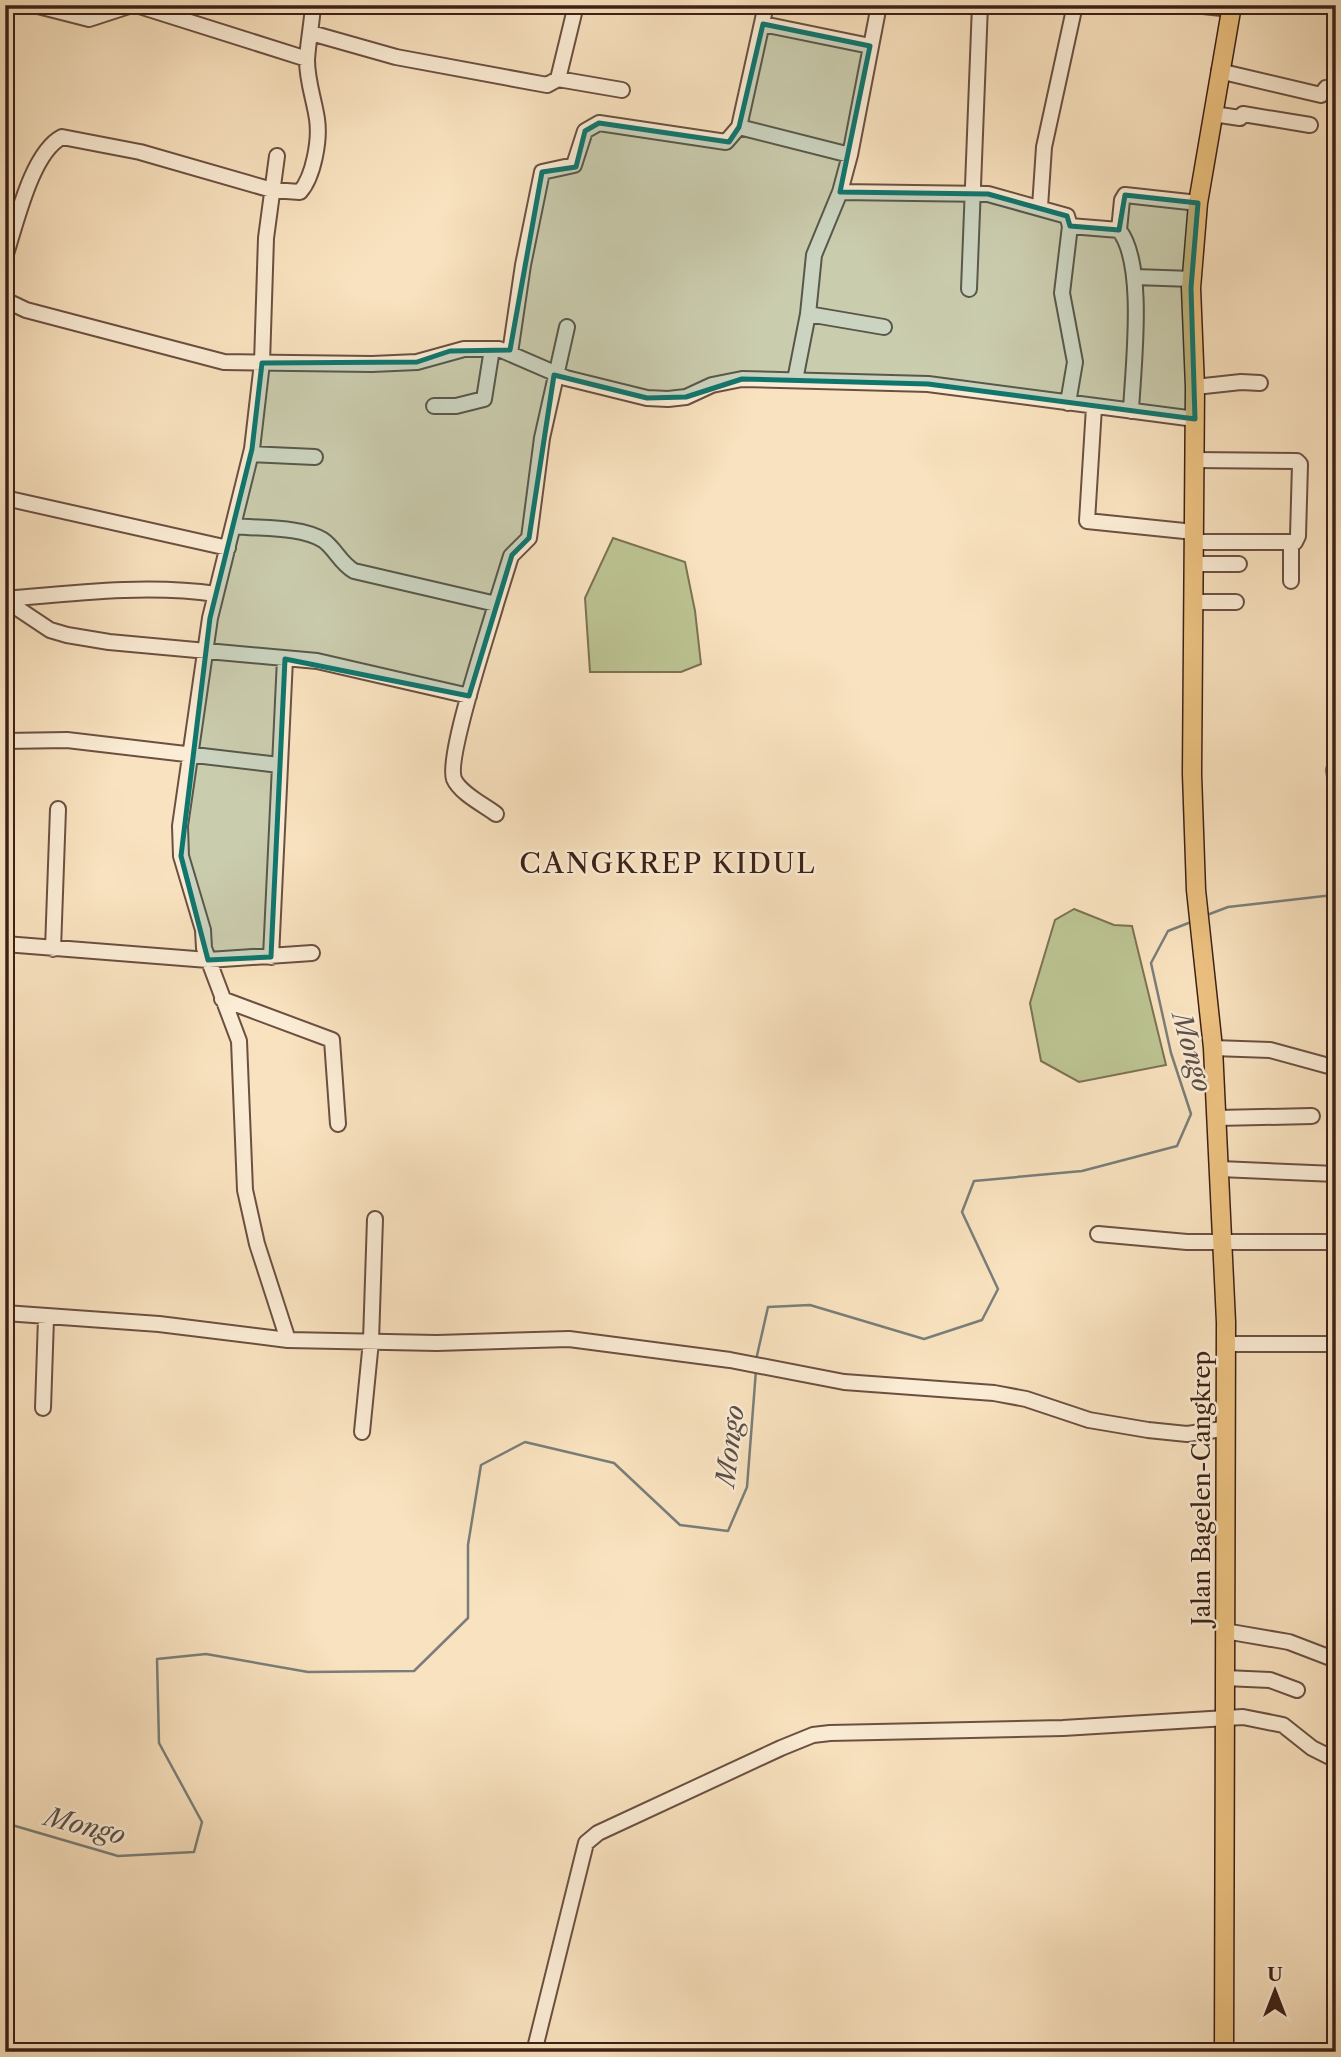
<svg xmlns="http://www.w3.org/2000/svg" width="1341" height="2057" font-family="'Libre Caslon Text',serif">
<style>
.green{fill:#bcc392;stroke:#7c7254;stroke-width:2}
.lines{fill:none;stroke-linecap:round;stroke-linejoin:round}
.stream{stroke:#797e7a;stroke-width:2.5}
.minor-casing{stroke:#6b5041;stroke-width:18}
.major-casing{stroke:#3c2017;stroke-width:21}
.minor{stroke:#fbecd5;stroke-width:14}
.major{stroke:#ecc180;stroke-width:18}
.marked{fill:#0f766e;fill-opacity:0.2;stroke:#0f766e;stroke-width:5;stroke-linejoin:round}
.labels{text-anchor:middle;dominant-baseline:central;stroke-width:5;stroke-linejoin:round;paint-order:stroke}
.street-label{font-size:24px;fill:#3c2017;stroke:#fbecd5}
.water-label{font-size:26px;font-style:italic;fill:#5b4f49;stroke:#fbecd5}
.quarter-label{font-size:28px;letter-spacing:2px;fill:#3c2017;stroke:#fbecd5}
</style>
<rect width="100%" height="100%" fill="#f9e2bf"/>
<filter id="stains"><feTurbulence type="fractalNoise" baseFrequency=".00286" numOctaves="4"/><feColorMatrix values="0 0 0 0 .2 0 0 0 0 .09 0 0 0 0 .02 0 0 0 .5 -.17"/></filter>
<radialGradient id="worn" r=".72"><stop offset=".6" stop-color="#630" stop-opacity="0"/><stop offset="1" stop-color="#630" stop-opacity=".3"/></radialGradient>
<path class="green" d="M613,538L685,562L695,611L701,664L681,672H590L585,598Z
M1074,909L1114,925L1132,926L1166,1065L1079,1082L1041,1061L1030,1003L1055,920Z"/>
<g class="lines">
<path class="stream" d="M1336,733L1326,770L1336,828
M1207,915L1228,907L1333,895L1336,891
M756,1360L768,1307L810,1305L924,1339L982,1320L998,1289L962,1212L974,1181L1082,1171L1177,1146L1191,1114L1171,1053L1151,963L1168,931L1191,922
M5,1823L118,1856L194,1852L202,1822L159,1743L157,1659L206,1654L308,1672L414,1671L468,1618V1545L481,1465L525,1442L614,1463L680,1525L728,1531L747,1487L756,1370
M5,2042L15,2046L18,2052"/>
<g class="minor-casing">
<path id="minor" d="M34,5L89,19L132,5
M136,5L307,59
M766,5L739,127L850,155
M1194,5L1231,9
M763,24L870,46
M311,33L396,57L547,85L558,79L622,90
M1219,71L1321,95L1326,88L1336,92
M558,79L576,5
M1213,114L1240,118L1243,114L1310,125
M277,156L266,238L262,363L252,449L210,618L180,826L181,856L203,930L204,948L239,1041L245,1190L257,1244L288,1340
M840,192L988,194L1067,216L1070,226L1119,230L1122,200L1125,195L1198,203
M1040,207L1044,147L1075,5
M1119,230C1146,264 1133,366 1131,411
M5,257C16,225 31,153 62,137L140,152L272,190L300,192C314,176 320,139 317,119C314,99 307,81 307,60C308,42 312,23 313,5
M1135,277L1192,279
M969,289L980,5
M5,300L26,310L224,362L372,364L417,362L464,349H499L566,378L647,398L668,399L686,397L712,385L742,379L928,384L1195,419
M808,314L884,327
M510,353L523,265L542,172L574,165L585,131L599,123L726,142L739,127
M795,380L808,314L814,255L840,192L850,155L879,5
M1195,387L1241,382L1260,383
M1068,403L1075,362L1062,293L1070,226
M434,406H456L484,399L492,349
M1094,407L1087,521L1194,532
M251,454L315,457
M5,498L228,548
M235,526C261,529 300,526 323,540C335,548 340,563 354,571L496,604C488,633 446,757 454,779C460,793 484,805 496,814
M1193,542H1295L1298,536L1300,464L1297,461L1194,460
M1291,542V581
M1193,564H1239
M5,599C74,593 148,584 216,594
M5,600L50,630L67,635L109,642L317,661L469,696
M1193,602H1236
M496,604L511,556L529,538L542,438L567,327
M5,741L67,740L279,765
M5,944L208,960L312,953
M53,949L58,809
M271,957L285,659
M222,999L332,1040L338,1124
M1213,1048L1270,1050L1336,1068
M1217,1118L1312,1116
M1220,1169L1336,1174
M1098,1234L1187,1242H1336
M5,1313L159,1324L288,1340L437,1343L569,1339L730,1360L844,1382L994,1393L1026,1399L1089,1420L1148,1430L1187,1434L1223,1429
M1225,1344H1336
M43,1408L46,1318
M362,1432L371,1341L375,1219
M1225,1631L1289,1642L1336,1660
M1225,1678L1270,1680L1297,1690
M534,2052L586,1843L598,1833L781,1748L813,1735L830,1733L1063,1728L1243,1717L1283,1725L1312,1748L1336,1760"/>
</g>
<g class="major-casing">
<path id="major" d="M1224,2052L1226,1322L1213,1048L1196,890L1192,774L1195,387L1191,288L1198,203L1232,5"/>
</g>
<use href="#minor" class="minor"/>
<use href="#major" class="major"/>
</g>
<path class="marked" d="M763,24L870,46L840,192L988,194L1067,216L1070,226L1119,230L1125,195L1198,203L1191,288L1195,419L928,384L742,379L686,397L647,398L554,375L529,538L512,555L469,696L285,659L271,957L208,960L181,856L210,618L252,449L262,363L417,362L450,351L510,350L542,172L576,167L585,131L599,123L729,142L739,127Z"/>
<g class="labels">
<g class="street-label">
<text transform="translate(1201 1488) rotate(-90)">Jalan Bagelen-Cangkrep</text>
</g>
<g class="water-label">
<text transform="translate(1192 1052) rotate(74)">Mongo</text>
<text transform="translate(730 1446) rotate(-83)">Mongo</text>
<text transform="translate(85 1826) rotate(14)">Mongo</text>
</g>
<g class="quarter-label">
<text x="668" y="863">CANGKREP KIDUL</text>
</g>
</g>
<rect width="1341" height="2057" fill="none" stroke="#f9e2bf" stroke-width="28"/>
<rect x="7" y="7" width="1327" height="2043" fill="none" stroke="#3c2017" stroke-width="3.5"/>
<rect x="14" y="14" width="1313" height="2029" fill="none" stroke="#3c2017" stroke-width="2"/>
<g transform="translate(1275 1991)" stroke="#fbecd5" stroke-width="5" paint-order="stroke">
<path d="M0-5L12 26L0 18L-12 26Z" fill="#3c2017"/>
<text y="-10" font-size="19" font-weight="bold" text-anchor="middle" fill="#3c2017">U</text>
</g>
<rect width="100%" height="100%" filter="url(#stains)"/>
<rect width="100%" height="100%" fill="url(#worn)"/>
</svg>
